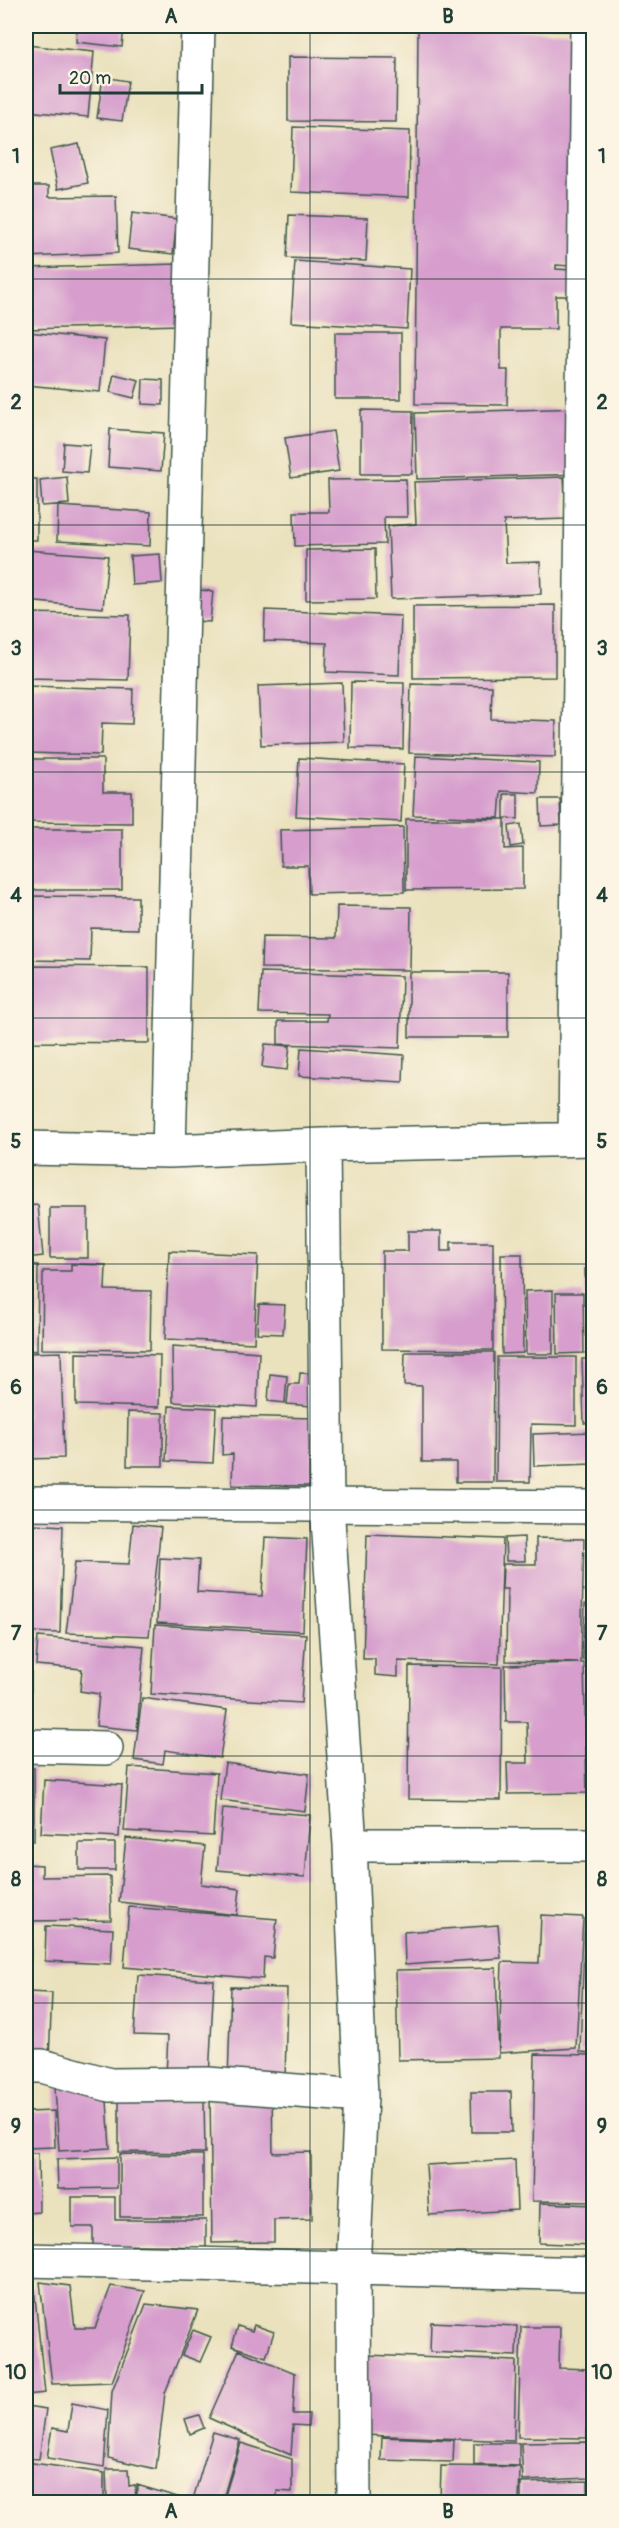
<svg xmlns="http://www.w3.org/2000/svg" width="619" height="2528" font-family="Pangolin,sans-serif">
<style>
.building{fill:#d69dcd}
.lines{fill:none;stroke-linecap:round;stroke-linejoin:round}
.street-casing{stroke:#3d5649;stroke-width:36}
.street{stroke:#fff;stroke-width:33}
.grid{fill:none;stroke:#1f3d34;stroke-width:1.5;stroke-opacity:0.55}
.neatline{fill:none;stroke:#1f3d34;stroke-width:2}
.grid-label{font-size:20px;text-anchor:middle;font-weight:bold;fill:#1f3d34}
</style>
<rect width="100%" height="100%" fill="#fcf5e5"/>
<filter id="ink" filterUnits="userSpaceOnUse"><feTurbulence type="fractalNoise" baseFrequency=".0167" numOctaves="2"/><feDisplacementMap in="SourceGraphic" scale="12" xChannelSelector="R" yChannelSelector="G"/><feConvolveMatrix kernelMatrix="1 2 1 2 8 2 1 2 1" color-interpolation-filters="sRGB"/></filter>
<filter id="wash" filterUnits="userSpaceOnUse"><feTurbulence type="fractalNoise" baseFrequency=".008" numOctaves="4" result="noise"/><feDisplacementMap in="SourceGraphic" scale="24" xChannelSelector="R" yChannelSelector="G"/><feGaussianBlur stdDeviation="1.35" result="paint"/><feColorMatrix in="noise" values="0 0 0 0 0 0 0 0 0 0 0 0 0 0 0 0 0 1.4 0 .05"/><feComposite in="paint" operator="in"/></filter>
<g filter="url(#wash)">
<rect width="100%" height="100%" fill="#eae1bd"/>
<g id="blocks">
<path class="building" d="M77,26H124L122,47L76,42Z
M418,29L573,31L571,266L556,265V269L571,270L570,296H556V329H501V370H508L507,405L415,404Z
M26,45L94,52L88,117L26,111Z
M288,57L397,58L396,122L288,121Z
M103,77L128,81L122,121L97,118Z
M293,127L410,131L409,197L291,192Z
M79,144L88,183L58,189L50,150Z
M26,186H49V197L116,196L118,253L26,257Z
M132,213L177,219L173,254L128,249Z
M289,215L368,218L366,261L287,258Z
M295,261L410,269L407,329L291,322Z
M179,264L181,325L26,329V268Z
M28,332L105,340L100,392L26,385Z
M335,333H401V399H335Z
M114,374L139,380L134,398L110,392Z
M143,379L163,380V405L142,404Z
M582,408L583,474L417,479L415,413Z
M361,410L413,411L412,474H361Z
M110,429L164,433L161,471L108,467Z
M333,431L339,471L291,478L285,438Z
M64,443L90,445L87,473L62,471Z
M67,477L69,504L42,506L40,480Z
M564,477L566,519L504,521L506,563L540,562L541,594L391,599L388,526L416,524L414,482Z
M26,479H37V540H26Z
M406,479L407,517H384L385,544L295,546L294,512H329L328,480Z
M58,506L151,512L150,546L57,541Z
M375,549L376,599L306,600V550Z
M26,550L108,556L103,608L26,601Z
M160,554L162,583L132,585L130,556Z
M182,589L213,591L210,622L179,620Z
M555,605V677L413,678V606Z
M265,610L401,616L399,675L326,672L327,643L264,641Z
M26,613L130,615L128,680L26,678Z
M351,682L404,683L403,749L350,748Z
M342,683L344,742L261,745L258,686Z
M411,684L492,686L491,719L556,721L555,757L409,753Z
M26,686L133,689L132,724L102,723L101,755L26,753Z
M416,756L539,762L538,793L501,791L499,818L413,815Z
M299,758L404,764L401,822L296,816Z
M26,759H103V792H132V823L26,822Z
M504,794H518V819L504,818Z
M540,799H560L561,825L541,826Z
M406,819H505V849L523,848V889L406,890Z
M521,824L523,845L511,847L509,826Z
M403,827L404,892L309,894L308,866H281L280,830Z
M26,829H122V890H26Z
M26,896L138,897V929L91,928L90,961L26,960Z
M337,906L411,907L410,970L261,968L262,937L336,938Z
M26,966L149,967V1043L26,1042Z
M261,972L402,976L400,1048L278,1044V1021H327L328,1014L259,1013Z
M409,972H508V1037H409Z
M265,1044L290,1046L287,1070L262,1067Z
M301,1048L404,1055L403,1082L299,1076Z
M38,1205L43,1256L26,1258V1206Z
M50,1208H88V1258H50Z
M408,1231H441V1251H451V1242H493V1350L382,1349V1251H408Z
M169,1251L258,1255L254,1343L165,1339Z
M501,1254H522L523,1353L502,1354Z
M71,1264L106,1265L105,1290L151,1291L150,1350L42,1349L43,1271H71Z
M26,1265H38L37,1351L26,1350Z
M585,1269H594V1355H588Z
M553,1290V1354H526L525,1291Z
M556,1293H583L584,1353L557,1354Z
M259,1304L285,1305L283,1334L257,1333Z
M172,1346L259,1352L257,1407L173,1402Z
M61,1352L64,1458L26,1459V1353Z
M405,1352H494L493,1482H456V1462H422V1386L404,1385Z
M76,1353L160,1355L159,1407L76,1405Z
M497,1357H576V1425L531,1424L530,1482H496Z
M582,1359H594V1423H584Z
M300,1373L319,1374L311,1406L287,1404L289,1384H299Z
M270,1374L287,1376L285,1403L268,1401Z
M169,1406L216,1408L213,1463L166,1461Z
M128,1412L163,1413V1466H127Z
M223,1416L314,1418L312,1486L232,1485L233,1454L222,1455Z
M594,1432V1464L534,1466L533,1434Z
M34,1524L63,1526L60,1633L26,1632V1558H33Z
M133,1524L161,1527L149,1636L66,1633L75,1562L129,1564Z
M367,1534L503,1539L499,1664L398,1661V1677L375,1675V1659H363Z
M265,1537L307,1539L303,1631L157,1623L160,1558L199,1560L197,1592L262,1596Z
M524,1537L525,1561H506L505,1538Z
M536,1538L584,1539L581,1663H584L587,1793L508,1794L507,1763H528L527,1722H506L505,1665L579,1663L506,1661L507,1589H502L503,1564H536Z
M585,1604L594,1605V1660H583Z
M155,1625L306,1634L301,1703L151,1694Z
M38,1637L144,1646L137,1730L96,1726L99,1694L80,1691L82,1669L36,1665Z
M26,1651H31V1732H26Z
M409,1666L502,1667L501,1800L408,1799Z
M590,1668H594V1718H592Z
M142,1698L227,1710L220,1758L165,1750L163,1764L134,1760Z
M225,1763L309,1774L305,1811L220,1800Z
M129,1767L217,1773L213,1836L124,1831Z
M26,1768H34V1841H26Z
M44,1780L122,1785L119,1837L41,1833Z
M223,1808L310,1815L305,1877L217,1870Z
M126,1838L205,1846L201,1884L240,1889L237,1915L119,1902Z
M79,1843H115V1870H79Z
M26,1864L42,1865V1877L110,1876L111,1920L26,1921Z
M129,1907L277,1919L273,1958L264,1957L263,1979L124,1967Z
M541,1915L583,1917L576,2048L499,2053L502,1962L539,1963Z
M585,1919H594V2053L580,2052Z
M498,1925L501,1958L405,1965L404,1932Z
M46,1926L113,1929L111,1964L45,1961Z
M26,1932H31L30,1977H26Z
M496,1968L499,2058L398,2060L396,1970Z
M138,1975L214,1980L209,2078L166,2075L168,2036L134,2035Z
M231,1987L287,1988L285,2082L228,2081Z
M26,1992L52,1993L49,2059L26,2057Z
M535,2054L594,2055V2202L532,2201Z
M106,2085L110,2148L59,2151L55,2088Z
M272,2092L273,2153L311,2152L312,2219L274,2220V2242L212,2243L210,2093Z
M471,2092H511L512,2132H472Z
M119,2100L204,2101L205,2153L119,2152Z
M54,2111L55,2147L26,2148V2112Z
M26,2153H38L39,2212L26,2213Z
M120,2154L203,2155V2217H120Z
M117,2157V2188L58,2189L57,2159Z
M515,2160L517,2210L429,2215L426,2165Z
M72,2197H115V2220H206V2247L93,2249V2227H72Z
M540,2203L594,2205V2245L539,2243Z
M40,2282L70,2286L75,2328H95L111,2286L145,2291L112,2382L52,2384Z
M34,2288L45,2393L26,2395V2289Z
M146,2304L198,2310L165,2393L156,2469L108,2458L112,2391Z
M431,2322L517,2326L516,2356L430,2352Z
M254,2325L274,2332L266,2357L232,2346L238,2326L252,2331Z
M521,2327H560L559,2368L589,2369L587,2438L518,2437Z
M193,2330L211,2337L200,2362L182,2355Z
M239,2350L295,2373L293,2414H309L308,2426L293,2425L291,2455L209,2418Z
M366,2355L516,2361L514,2441L363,2435Z
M72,2403L108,2410L104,2467L47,2458L52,2428L68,2431Z
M26,2406L46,2409L39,2459L26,2458Z
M199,2415L204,2428L190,2434L185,2419Z
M213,2432L240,2440L222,2502H204L193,2499Z
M382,2437L454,2440L453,2462L381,2460Z
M588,2442L589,2478L523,2481L521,2443Z
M241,2443L292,2459V2492L277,2491V2502H223Z
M474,2443H519V2466L474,2465Z
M26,2462L104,2473V2502H26Z
M441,2466L520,2467L519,2502H440Z
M106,2469H128L129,2486L135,2485L136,2502H107Z
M588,2481V2502H521V2483Z
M137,2485L194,2502H137Z"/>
</g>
</g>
<g filter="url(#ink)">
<use href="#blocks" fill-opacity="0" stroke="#3d5649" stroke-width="1.5"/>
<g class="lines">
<g class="street-casing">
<path id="street" d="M575,1139L587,26
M323,1145L327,1505L350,1845L361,2096L353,2270L354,2502
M26,1148L169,1151L323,1145L594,1139
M169,1151L198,26
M26,1503L594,1507
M26,1746L106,1748
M350,1845H594
M26,2066H42L110,2085L208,2084L361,2096
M26,2260L594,2274"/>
</g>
<use href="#street" class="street"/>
</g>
</g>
<path class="grid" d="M310,26V2502M26,279H594M26,525H594M26,772H594M26,1018H594M26,1264H594M26,1510H594M26,1756H594M26,2003H594M26,2249H594"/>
<rect width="619" height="2528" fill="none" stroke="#fcf5e5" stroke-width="66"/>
<path d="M60 84v9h142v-9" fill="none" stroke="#1f3d34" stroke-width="3"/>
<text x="69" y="84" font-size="18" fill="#1f3d34" stroke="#fcf5e5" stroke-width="4.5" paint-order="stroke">20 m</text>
<rect x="33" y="33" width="553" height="2462" class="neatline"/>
<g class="grid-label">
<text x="171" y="23">A</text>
<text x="448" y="23">B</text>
<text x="16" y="163">1</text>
<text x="602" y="163">1</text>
<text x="16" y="409">2</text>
<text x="602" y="409">2</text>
<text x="16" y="655">3</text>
<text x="602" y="655">3</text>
<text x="16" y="902">4</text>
<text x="602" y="902">4</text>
<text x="16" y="1148">5</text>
<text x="602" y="1148">5</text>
<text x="16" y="1394">6</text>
<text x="602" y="1394">6</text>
<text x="16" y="1640">7</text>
<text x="602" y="1640">7</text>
<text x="16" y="1886">8</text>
<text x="602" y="1886">8</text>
<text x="16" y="2133">9</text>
<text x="602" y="2133">9</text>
<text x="16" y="2379">10</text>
<text x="602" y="2379">10</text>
<text x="171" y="2518">A</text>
<text x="448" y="2518">B</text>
</g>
</svg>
